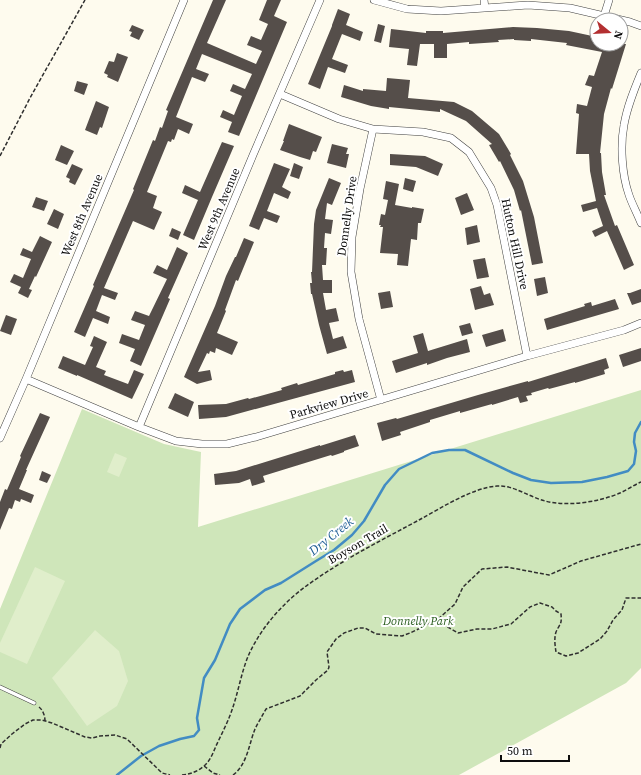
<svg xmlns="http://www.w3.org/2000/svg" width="641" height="775" font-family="'Source Serif 4',serif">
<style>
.green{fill:#cfe6ba}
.pitch{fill:#e0eecb}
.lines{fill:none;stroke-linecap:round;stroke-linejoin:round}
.stream{stroke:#428cc3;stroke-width:2.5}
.building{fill:#554e4a}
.service-casing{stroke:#404040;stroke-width:4.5}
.minor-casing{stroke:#404040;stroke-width:8}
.path{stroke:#2f2f2f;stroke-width:1.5;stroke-dasharray:4 2;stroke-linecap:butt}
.service{stroke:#fff;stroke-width:3.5}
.minor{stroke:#fff;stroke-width:7}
.labels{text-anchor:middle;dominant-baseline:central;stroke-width:4;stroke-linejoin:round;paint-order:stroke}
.street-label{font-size:12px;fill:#0d0d0d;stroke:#fff}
.park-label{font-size:12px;font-style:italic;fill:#2d6022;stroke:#fff}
.water-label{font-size:13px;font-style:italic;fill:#1f5e95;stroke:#fff}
</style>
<rect width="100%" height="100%" fill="#fefbee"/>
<path class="green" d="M641,390V668L626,683L459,775H0V609L82,409L164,444L201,452L198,527Z"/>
<path class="pitch" d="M115,453L127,458L119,477L107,472Z
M35,567L65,581L27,664L0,652V643Z
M95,630L119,651L128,681L117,706L87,726L52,678Z"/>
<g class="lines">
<path class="stream" d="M117,775L141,756L159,746L180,739L194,736L199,730L197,718L204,678L215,660L230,624L240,609L265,590L281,583L316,561L334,550L352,535L364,521L385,485L399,469L432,453L449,450H465L513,473L531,480L551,483L582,482L607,477L628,471L634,464L636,451L634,442L635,433L641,422"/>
</g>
<path class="building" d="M213,0H226L207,43L256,64L262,51L247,45L251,36L261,40L268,24L259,20L267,0H281L274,16L287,22L239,136L228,132L232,122L220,117L223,110L234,115L242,96L230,91L233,84L245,89L252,74L202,54L196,69L209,74L205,82L192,77L176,117L193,124L189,134L178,129L174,140L172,139L171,142L168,141L147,192L157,196L153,208L162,212L154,230L133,221L104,288L118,293L115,300L102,295L96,311L110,317L108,324L93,318L85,337L74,332L94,286L93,285L134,190L133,189L153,140L155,141L160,127L162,128L168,111L166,110Z
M338,9L350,14L346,25L363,32L360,41L342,34L332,59L348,65L345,73L328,67L320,89L308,84L332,26V25Z
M378,24L385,26L381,43L374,41Z
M132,25L144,30L139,40L130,36L132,32L129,31Z
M513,27L537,28L569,31L597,37V44H626L612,89L611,88L604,114L600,153H601L602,172L606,195H604L615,226L617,225L634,265L624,270L607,231L595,237L592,231L603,226L597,208L583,212L581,205L596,201L590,171L589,154H576L579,114L576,113L577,104L587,106L592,87L585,85L589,75L594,76L602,52L566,45L567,43L531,39V41L514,40V39L498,40L499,42L469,44V42L447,44V58H434V44H420L417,66L407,65L409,49L389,47L391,29L426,33V31H443V33Z
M117,53L128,57L118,82L107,77L108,75L104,73L109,61L114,62Z
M387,78L410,80L408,98L454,102L472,111L499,134L511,154L510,155L523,181L534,217L543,263L532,265L521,210L520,211L514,190L500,161L499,162L489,145L492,144L466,121L440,109V112L389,107V109L371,106L341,97L344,85L363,91V89L386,91Z
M77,81L88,84L84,95L74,91Z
M96,101L109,107L102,128L100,127L97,135L85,130Z
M289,124L322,137L316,152L313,151L310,160L300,157L280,150L284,141H283Z
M222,142L234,146L212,197L194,240L183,235L198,200L182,193L185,185L200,192Z
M332,144L348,148L346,154H349L346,168L327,163Z
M61,145L74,151L67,165L55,160Z
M390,154L425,156L443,164L438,176L416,167L390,165Z
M274,163L290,169L282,187L291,192L288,199L274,193L267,211L280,216L277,223L264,218L259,230L249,226Z
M294,163L303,167L299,179L290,176Z
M72,164L83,169L75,185L69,182L70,179L66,177Z
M329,178L341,183L332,205L327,203L325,219L333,220L331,234L325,233L324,248H327L326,265H322L323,280H332V293H323L326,310L336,308L339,321L329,323L333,339L343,336L347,348L327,354L319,325L312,294H311L310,283H312L311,272H312L314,224L316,210Z
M405,178L416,181L413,192L403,189Z
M386,181L399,184L395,205L412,208V207L424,209L421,223H418L417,240L411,239L408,266L397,265L398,254L380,253L383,227H380L381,225H379L381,214L385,215L388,200L383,199Z
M467,193L474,210L461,215L455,198Z
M36,197L48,201L44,211L32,207Z
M54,209L64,214L58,229L47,224Z
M477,225L480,242L467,245L465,228Z
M172,228L181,232L178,240L169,236Z
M40,236L52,242L36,277L35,276L29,289L32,290L28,298L18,293L21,287L10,282L14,274L23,278L31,259L20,255L23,248L32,252Z
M244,238L254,242L238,281L236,280L225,310L226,311L217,333L238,342L232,355L216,348L215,353L210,351L209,354L207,353L198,372L210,370L212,380L197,384L184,377L215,306L226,276L235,257H236Z
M177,247L188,253L168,298L170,299L141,366L130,361L135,349L119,343L122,334L139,340L145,325L131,320L135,311L149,316L167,279L153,273L157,265L167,270Z
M485,258L489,277L477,279L473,260Z
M545,277L548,293L537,296L534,279Z
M481,286L484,295L490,293L494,305L475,310L470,289Z
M641,289V302L632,305L627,293H630Z
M390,291L393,307L381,309L378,293Z
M615,299L619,309L547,330L544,319L585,306L584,304L591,302L592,306Z
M6,315L17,319L11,335L0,331Z
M470,323L473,333L462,336L459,326Z
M503,329L506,341L486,347L482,335Z
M423,333L428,351L467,339L470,352L447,358L427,365V363L396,373L392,361L418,353L413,336Z
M94,336L107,342L96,367L106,371L104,375L128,384L134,370L144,374L132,399L77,375V376L58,368L63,356L85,365L93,347L90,346Z
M641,348V361L623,367L619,355Z
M606,358L609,368L604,370L605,374L575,383V382L549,389L548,388L531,393L532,395L526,396L528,401L520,403L518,397L492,405V404L460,413V411L430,420V422L400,432L401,435L382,441L377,423L396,418L397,419L478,395L528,381V382Z
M343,370L344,372L352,370L355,382L226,417L199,419L198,405L226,404L248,398L249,399L282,390L281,388L297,383L298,385L335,374V372Z
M175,393L194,402L188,417L168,408Z
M40,413L50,417L26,470H27L19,489L34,495L31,503L21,499L20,502L15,500L12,509L9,508L0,530V502L5,489L7,490L21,457L20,456Z
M355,435L359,446L344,451V452L332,456L331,455L263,476L265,482L252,486L250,479L239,483L215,485L214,474L236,471L320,445V446Z
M42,471L51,475L47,483L39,480Z"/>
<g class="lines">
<g class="service-casing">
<path id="service" d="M0,687L34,703"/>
</g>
<g class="minor-casing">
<path id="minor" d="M374,0L407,9L441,11L528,5L570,8L630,22L641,26
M484,0L485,8
M604,16L609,0
M641,73C634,90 627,107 624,125C620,146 622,175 629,195C632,204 637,213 641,223
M280,94L339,119L373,129L423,132L451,138L469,152L491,188L497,205L527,356
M373,129L360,189L352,237L351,272L359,319L381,400
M26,379L139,427L176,441L202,444H227L256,437L527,356L624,330L641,323
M139,427L253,155L320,0
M0,438L26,379L184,0"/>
</g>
<path class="path" d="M0,156L30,98L85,0
M437,621L458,633L477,629H492L511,624L530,607L540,603L552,607L556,611L561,614C562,625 560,623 556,632C554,638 555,646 556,652L566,656L578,653L600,639L607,631L613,620L622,610L626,598H641
M39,707C43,710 45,716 45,721
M0,748L1,744L12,734L25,724L33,720H42L52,723L85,737L92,738L100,736L115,735L127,739L162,773L170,775
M204,766L213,773L220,775
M182,775C190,774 197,772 204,766C210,761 213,753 216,746C222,733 229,720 233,707C239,689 242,669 250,652C263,625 285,601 309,584C344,559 382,540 419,520C441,508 472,488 497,486C514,485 529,497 545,501C567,507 599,502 620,493C627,490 634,485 641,482
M233,775C247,765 249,744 255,729C258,723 262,716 266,709L300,696L316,680L328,670L329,667L327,652L336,639L344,633L358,628H365L376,634L402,636L410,633L437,620L455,604L463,587L482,569L507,567L549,575L581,561L641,544"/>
<use href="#service" class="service"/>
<use href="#minor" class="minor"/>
</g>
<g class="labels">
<g class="street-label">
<text transform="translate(219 209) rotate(-67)">West 9th Avenue</text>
<text transform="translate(82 215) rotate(-67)">West 8th Avenue</text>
<text transform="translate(347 216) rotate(-82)">Donnelly Drive</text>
<text transform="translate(515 244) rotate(78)">Hutton Hill Drive</text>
<text transform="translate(329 404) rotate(-16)">Parkview Drive</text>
<text transform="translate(358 544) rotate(-30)">Boyson Trail</text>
</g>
<g class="park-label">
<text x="418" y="621">Donnelly Park</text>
</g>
<g class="water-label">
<text transform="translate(331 536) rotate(-39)">Dry Creek</text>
</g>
</g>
<g transform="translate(609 32) rotate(108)"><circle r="19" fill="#ffffff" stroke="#9e9e9e"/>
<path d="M0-3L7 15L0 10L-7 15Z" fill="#b32f31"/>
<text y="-6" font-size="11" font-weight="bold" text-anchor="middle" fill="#0d0d0d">N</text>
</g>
<path d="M501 755v6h68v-6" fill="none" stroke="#0d0d0d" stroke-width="2"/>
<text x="507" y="755" font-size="12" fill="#0d0d0d" stroke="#ffffff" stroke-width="3" paint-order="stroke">50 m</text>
</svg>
